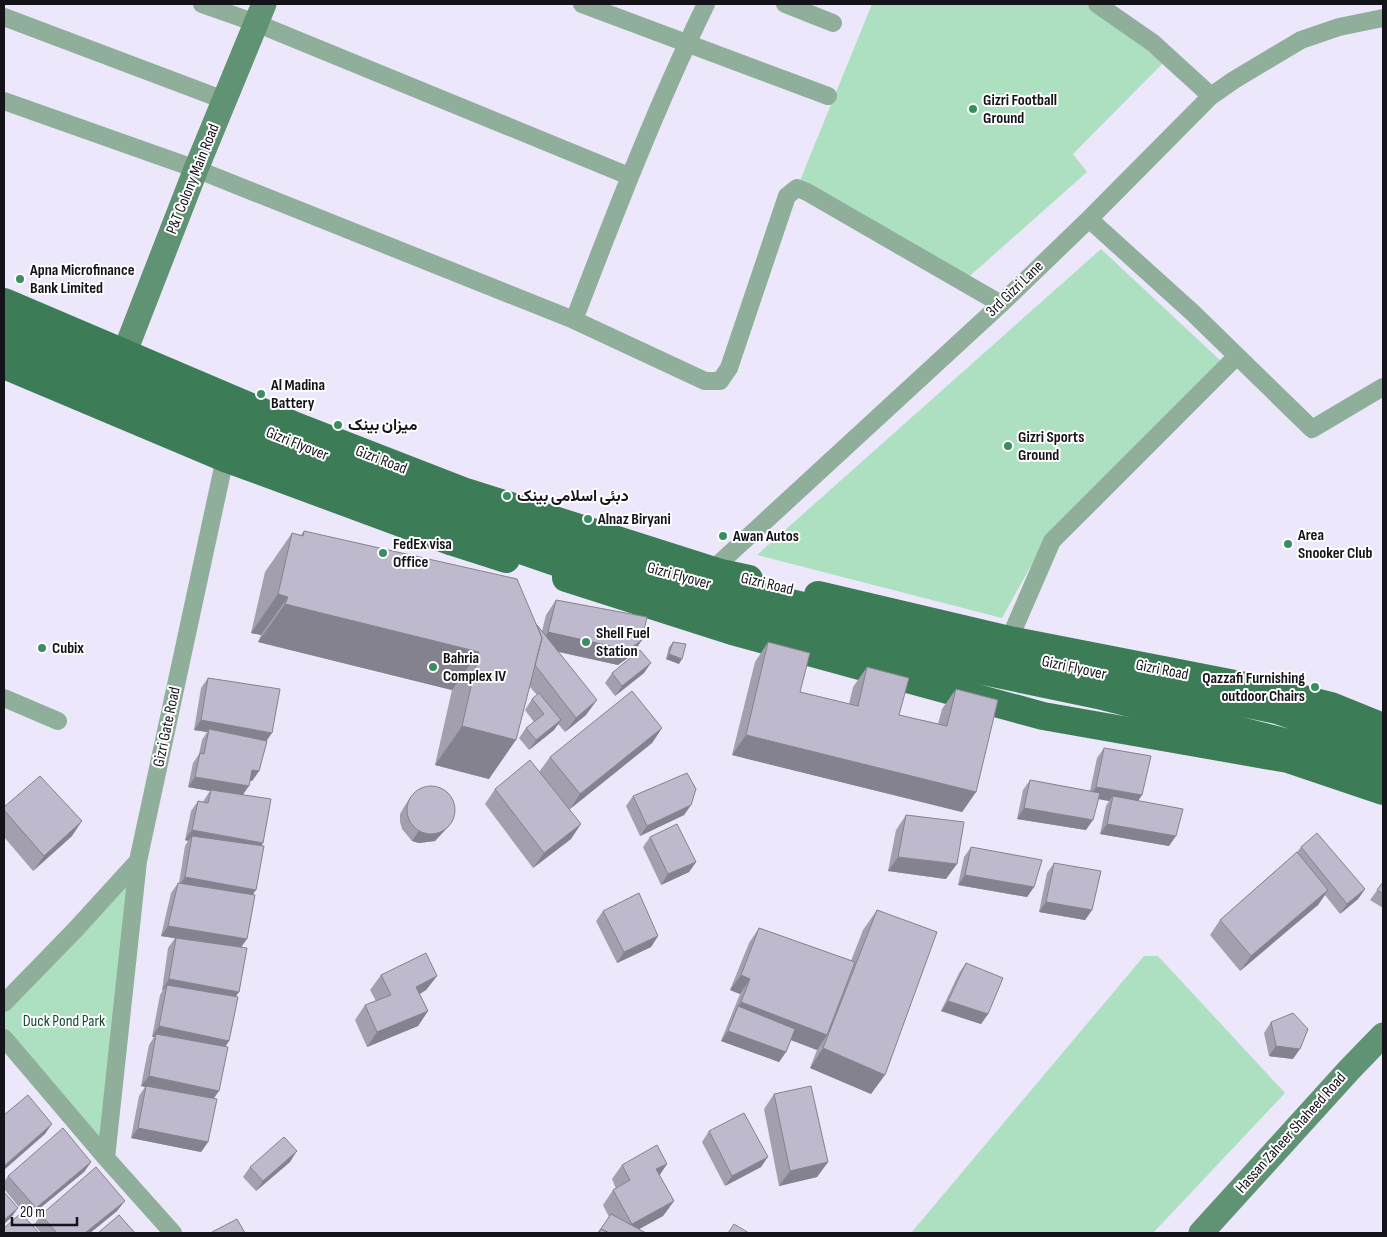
<svg xmlns="http://www.w3.org/2000/svg" width="1387" height="1237" font-family="'Sofia Sans Condensed',Vazirmatn,sans-serif">
<style>
.green{fill:#ade0c0}
.lines{fill:none;stroke-linecap:round;stroke-linejoin:round}
.street{stroke:#8faf9a;stroke-width:18}
.secondary{stroke:#609274;stroke-width:25}
.primary{stroke:#3c7d58;stroke-width:28}
.primary-bridge{stroke:#3c7d58;stroke-width:28}
.wall{fill:#a39faf}
.shaded-wall{fill:#85828f}
.building{fill:#beb9cc;stroke:#85828f}
.poi-dot{fill:#398d60;stroke:#fff;stroke-width:2}
.labels{text-anchor:middle;dominant-baseline:central;stroke-width:4;stroke-linejoin:round;paint-order:stroke}
.poi-label{font-size:16px;font-weight:bold;fill:#15131a;stroke:#fff;text-anchor:start}
.street-label{font-size:16px;fill:#15131a;stroke:#fff}
.park-label{font-size:16px;fill:#0e4c2e;stroke:#fff}
</style>
<rect width="100%" height="100%" fill="#ece7fa"/>
<path class="green" d="M872,4H1097L1171,60L1162,64L1073,154L1087,172L963,282L797,188Z
M1101,249L1222,362L1051,530L1002,618L757,555Z
M138,861L106,1158L4,1038V1003Z
M1144,956H1158L1285,1093L1153,1233H911Z"/>
<g class="lines">
<path class="street" d="M202,4L256,23L629,176
M582,4L828,96
M785,4L833,23
M1097,4L1153,43L1211,96
M4,17L224,100
M4,101L196,169L574,320L705,381H720L729,368L787,196L797,188L807,192L1001,304
M1089,219L1193,313L1312,429L1383,387
M574,320C615,213 656,107 706,4
M708,577L712,570L1001,304L1089,219L1211,96L1234,80L1301,40L1339,27L1383,18
M1009,640L1052,541L1237,356
M4,698L58,721
M4,1003L75,930L138,861
M4,1038L106,1158L173,1233
M106,1158L138,861L225,458L228,450"/>
<path class="secondary" d="M124,354L196,169L264,4
M1201,1233L1350,1069L1383,1035"/>
<path class="primary" d="M4,302L293,425L463,491L721,573L749,579
M4,365L225,458L453,542L506,559
M566,578L732,631L1043,716L1288,759L1383,791
M818,595L1009,640L1276,692L1331,706L1383,727"/>
<path class="primary-bridge" d="M4,317L256,427L391,482L540,538L707,583L979,648L1277,710L1383,746
M4,344L409,512L573,568L733,608L845,642L1098,695L1383,767"/>
</g>
<path class="wall" d="M304,531L537,625L542,631L546,615L556,600L632,655L618,665L558,652L586,715L565,732L558,724L554,730L529,750L519,738L526,728L534,722L525,710L532,699L537,695L530,687L489,779L435,765L452,690L258,642L261,635L251,633L265,572L292,533L301,535Z
M673,642L679,664L666,659L669,647Z
M768,642L800,692L849,704L853,687L867,667L899,715L938,724L942,709L956,689L976,792L962,812L732,755L755,662Z
M612,673H644L615,696L605,683Z
M208,678L267,741L259,771L252,781H250L243,794L261,846L253,895L241,947L236,997L229,1041L225,1047L214,1098L208,1142L201,1152L131,1138L139,1096L145,1087L141,1086L149,1045L154,1037H152L160,995L163,990H162L168,948L175,938L161,936L171,893L178,883H179L185,846L188,841L185,840L191,811L198,801L203,802L204,800L210,791L188,787L193,763L199,754L202,740L207,732L194,730L201,688Z
M662,728L652,743L570,809L571,839L533,868L485,804L495,789L539,772L550,757Z
M1104,748L1142,795L1138,801L1169,846L1100,834L1106,806L1109,801L1098,799L1086,830L1017,819L1023,790L1030,780L1090,791L1097,758Z
M411,796L446,829L435,841L419,843L412,841L402,829L400,822V814L404,807Z
M633,796L691,805L684,815L640,836L626,806Z
M4,807L72,836L33,871L4,837Z
M906,815L946,879L888,871L896,830Z
M650,837L696,862L689,872L661,885L643,847Z
M971,847L1034,887L1027,897L958,885L964,857Z
M1301,847L1365,889L1358,899L1340,914L1325,895L1318,905L1240,971L1210,935L1220,920L1297,852Z
M1054,863L1092,910L1085,920L1039,912L1047,873Z
M1383,882V908L1370,900Z
M877,910L871,1094L810,1068L817,1050L791,1040L786,1052L779,1062L721,1041L740,994L730,990L749,943L759,928L851,961L863,930Z
M603,911L658,936L651,947L617,963L596,921Z
M966,963L988,1014L981,1024L941,1011L959,973Z
M381,975L437,976L426,990L420,994L428,1011L418,1026L367,1047L355,1020L365,1005L376,1001L370,990Z
M1271,1022L1293,1059L1269,1056L1264,1033Z
M774,1094L828,1162L817,1177L779,1186L764,1109Z
M709,1131L761,1167L725,1186L702,1142Z
M91,1162L84,1172L28,1218L4,1189V1182L8,1176Z
M290,1162L256,1191L243,1177L250,1167Z
M667,1164L659,1175L674,1201L663,1216L639,1229L609,1217L603,1205L613,1190L616,1189L612,1179L622,1165Z
M117,1211L90,1233H41L34,1225L41,1215Z"/>
<path class="shaded-wall" d="M278,594L288,597L261,635L251,633Z
M285,604L479,652L452,690L258,642Z
M548,632L642,640L632,655L618,665L538,647Z
M669,654L682,659L679,664L666,659Z
M651,663L644,673L615,696L622,686Z
M597,700L586,715L565,732L576,718Z
M201,720L272,733L265,743L209,729L207,732L194,730Z
M561,720L554,730L529,750L536,740Z
M462,726L516,740L489,779L435,765Z
M662,728L652,743L570,809L580,794Z
M746,735L976,792L962,812L732,755Z
M252,770L259,771L252,781L245,780Z
M195,777L249,786L242,796L211,790L210,791L188,787Z
M1096,787L1142,795L1135,805L1113,796L1109,801L1089,797Z
M691,805L684,815L640,836L647,826Z
M1024,808L1093,820L1086,830L1017,819Z
M453,819L446,829L435,841L419,843L412,841L419,831Z
M82,821L72,836L33,871L44,856Z
M581,824L571,839L533,868L544,853Z
M1107,824L1176,836L1169,846L1100,834Z
M192,830L263,843L256,853L192,836L188,841L185,840Z
M898,857L957,864L946,879L888,871Z
M696,862L689,872L661,885L668,874Z
M965,875L1034,887L1027,897L958,885Z
M185,877L256,890L249,900L178,887Z
M1365,889L1358,899L1340,914L1347,904Z
M1328,890L1318,905L1240,971L1251,956Z
M1046,902L1092,910L1085,920L1039,912Z
M168,926L247,939L240,949L161,936Z
M658,936L651,947L617,963L624,952Z
M741,975L750,979L740,994L730,990Z
M437,976L426,990L405,1002L416,987Z
M169,979L239,992L232,1002L167,985L163,990H162Z
M948,1001L988,1014L981,1024L941,1011Z
M741,1002L827,1035L817,1050L733,1018L738,1006Z
M428,1011L418,1026L367,1047L377,1032Z
M159,1026L229,1041L222,1051L156,1034L154,1037H152Z
M728,1031L786,1052L779,1062L721,1041Z
M1276,1046L1300,1049L1293,1059L1269,1056Z
M823,1048L885,1075L871,1094L810,1068Z
M149,1076L219,1091L212,1101L141,1086Z
M52,1124L45,1134L4,1170V1166Z
M138,1128L208,1142L201,1152L131,1138Z
M297,1151L290,1162L256,1191L263,1181Z
M768,1157L761,1167L725,1186L732,1176Z
M91,1162L84,1172L28,1218L36,1208Z
M828,1162L817,1177L779,1186L790,1171Z
M667,1164L657,1179L656,1169Z
M125,1201L117,1211L90,1233H85Z
M674,1201L663,1216L632,1233H625L632,1224Z
M18,1208L11,1218L4,1224V1220Z"/>
<path class="building" d="M304,531L517,579L542,638L516,740L462,726L479,652L285,604L288,597L278,594L292,533L303,536Z
M556,600L647,617L642,640L628,650L548,632Z
M537,625L597,700L576,718L535,665L542,638Z
M673,642L686,644L682,659L669,654Z
M768,642L810,653L800,692L858,706L867,667L909,678L899,715L947,726L956,689L998,700L976,792L746,735Z
M640,650L651,663L622,686L612,673Z
M208,678L280,689L272,733L201,720Z
M632,691L662,728L580,794L550,757Z
M539,693L561,720L536,740L526,728L544,714L532,699Z
M209,729L267,741L259,771L252,770L249,786L195,777L200,753L204,754Z
M1104,748L1151,756L1142,795L1096,787Z
M530,760L581,824L544,853L495,789Z
M687,773L696,789L691,805L647,826L633,796Z
M40,776L82,821L44,856L4,810V807Z
M1030,780L1100,793L1093,820L1024,808Z
M407 810a24 24 0 1 1 48 0a24 24 0 1 1-48 0Z
M211,790L271,799L263,843L192,830L198,801L208,803Z
M1113,796L1183,809L1176,836L1107,824Z
M906,815L964,822L957,864L898,857Z
M677,824L696,862L668,874L650,837Z
M1317,833L1365,889L1347,904L1301,847Z
M192,836L264,846L256,890L185,877Z
M971,847L1042,860L1034,887L965,875Z
M1297,852L1328,890L1251,956L1220,920Z
M1054,863L1101,871L1092,910L1046,902Z
M1383,882V894L1377,890Z
M178,883L255,895L247,939L168,926Z
M639,893L658,936L624,952L603,911Z
M877,910L937,932L885,1075L823,1048Z
M759,928L855,962L827,1035L741,1002L750,979L741,975Z
M176,938L247,948L239,992L169,979Z
M426,953L437,976L416,987L428,1011L377,1032L365,1005L391,995L381,975Z
M966,963L1003,978L988,1014L948,1001Z
M167,985L238,997L229,1041L159,1026Z
M738,1006L795,1029L786,1052L728,1031Z
M1293,1013L1308,1029L1300,1049L1276,1046L1271,1022Z
M156,1034L228,1047L219,1091L149,1076Z
M146,1086L217,1099L208,1142L138,1128Z
M811,1086L828,1162L790,1171L774,1094Z
M28,1095L52,1124L4,1166V1115Z
M744,1113L768,1157L732,1176L709,1131Z
M63,1128L91,1162L36,1208L8,1176Z
M284,1137L297,1151L263,1181L250,1167Z
M657,1145L667,1164L656,1169L674,1201L632,1224L613,1190L630,1180L622,1165Z
M96,1167L125,1201L85,1233H57L41,1215Z
M4,1192L18,1208L4,1220Z
M21,1213L39,1233H4V1228Z
M611,1214L646,1233H609L601,1229L598,1233Z
M119,1215L135,1233H98Z
M237,1219L245,1233H213L212,1232Z
M734,1224L749,1233H728Z
M601,1229L609,1233H599Z"/>
<g class="poi-dot">
<circle cx="973" cy="109" r="5"/>
<circle cx="20" cy="279" r="5"/>
<circle cx="261" cy="394" r="5"/>
<circle cx="338" cy="425" r="5"/>
<circle cx="1008" cy="446" r="5"/>
<circle cx="507" cy="496" r="5"/>
<circle cx="588" cy="519" r="5"/>
<circle cx="723" cy="536" r="5"/>
<circle cx="1288" cy="544" r="5"/>
<circle cx="383" cy="553" r="5"/>
<circle cx="586" cy="642" r="5"/>
<circle cx="42" cy="648" r="5"/>
<circle cx="433" cy="667" r="5"/>
<circle cx="1315" cy="687" r="5"/>
</g>
<g class="labels">
<g class="poi-label">
<text x="983" y="100">Gizri Football<tspan x="983" dy="18">Ground</tspan></text>
<text x="30" y="270">Apna Microfinance<tspan x="30" dy="18">Bank Limited</tspan></text>
<text x="271" y="385">Al Madina<tspan x="271" dy="18">Battery</tspan></text>
<text x="348" y="425">میزان بینک</text>
<text x="1018" y="437">Gizri Sports<tspan x="1018" dy="18">Ground</tspan></text>
<text x="517" y="496">دبئی اسلامی بینک</text>
<text x="598" y="519">Alnaz Biryani</text>
<text x="1298" y="535">Area<tspan x="1298" dy="18">Snooker Club</tspan></text>
<text x="733" y="536">Awan Autos</text>
<text x="393" y="544">FedEx visa<tspan x="393" dy="18">Office</tspan></text>
<text x="596" y="633">Shell Fuel<tspan x="596" dy="18">Station</tspan></text>
<text x="52" y="648">Cubix</text>
<text x="443" y="658">Bahria<tspan x="443" dy="18">Complex IV</tspan></text>
<text x="1305" y="678" text-anchor="end">Qazzafi Furnishing<tspan x="1305" dy="18">outdoor Chairs</tspan></text>
</g>
<g class="street-label">
<text transform="translate(193 179) rotate(-68)">P&amp;T Colony Main Road</text>
<text transform="translate(1015 289) rotate(-44)">3rd Gizri Lane</text>
<text transform="translate(297 444) rotate(22)">Gizri Flyover</text>
<text transform="translate(381 460) rotate(21)">Gizri Road</text>
<text transform="translate(679 576) rotate(15)">Gizri Flyover</text>
<text transform="translate(767 584) rotate(13)">Gizri Road</text>
<text transform="translate(1074 668) rotate(12)">Gizri Flyover</text>
<text transform="translate(1162 670) rotate(11)">Gizri Road</text>
<text transform="translate(167 727) rotate(-78)">Gizri Gate Road</text>
<text transform="translate(1291 1133) rotate(-48)">Hassan Zaheer Shaheed Road</text>
</g>
<g class="park-label">
<text x="64" y="1021">Duck Pond Park</text>
</g>
</g>
<rect width="1387" height="1237" fill="none" stroke="#15131a" stroke-width="10"/>
<path d="M12 1217v8h65v-8" fill="none" stroke="#15131a" stroke-width="2.5"/>
<text x="20" y="1217" font-size="15" fill="#15131a" stroke="#ffffff" stroke-width="4" paint-order="stroke">20 m</text>
</svg>
